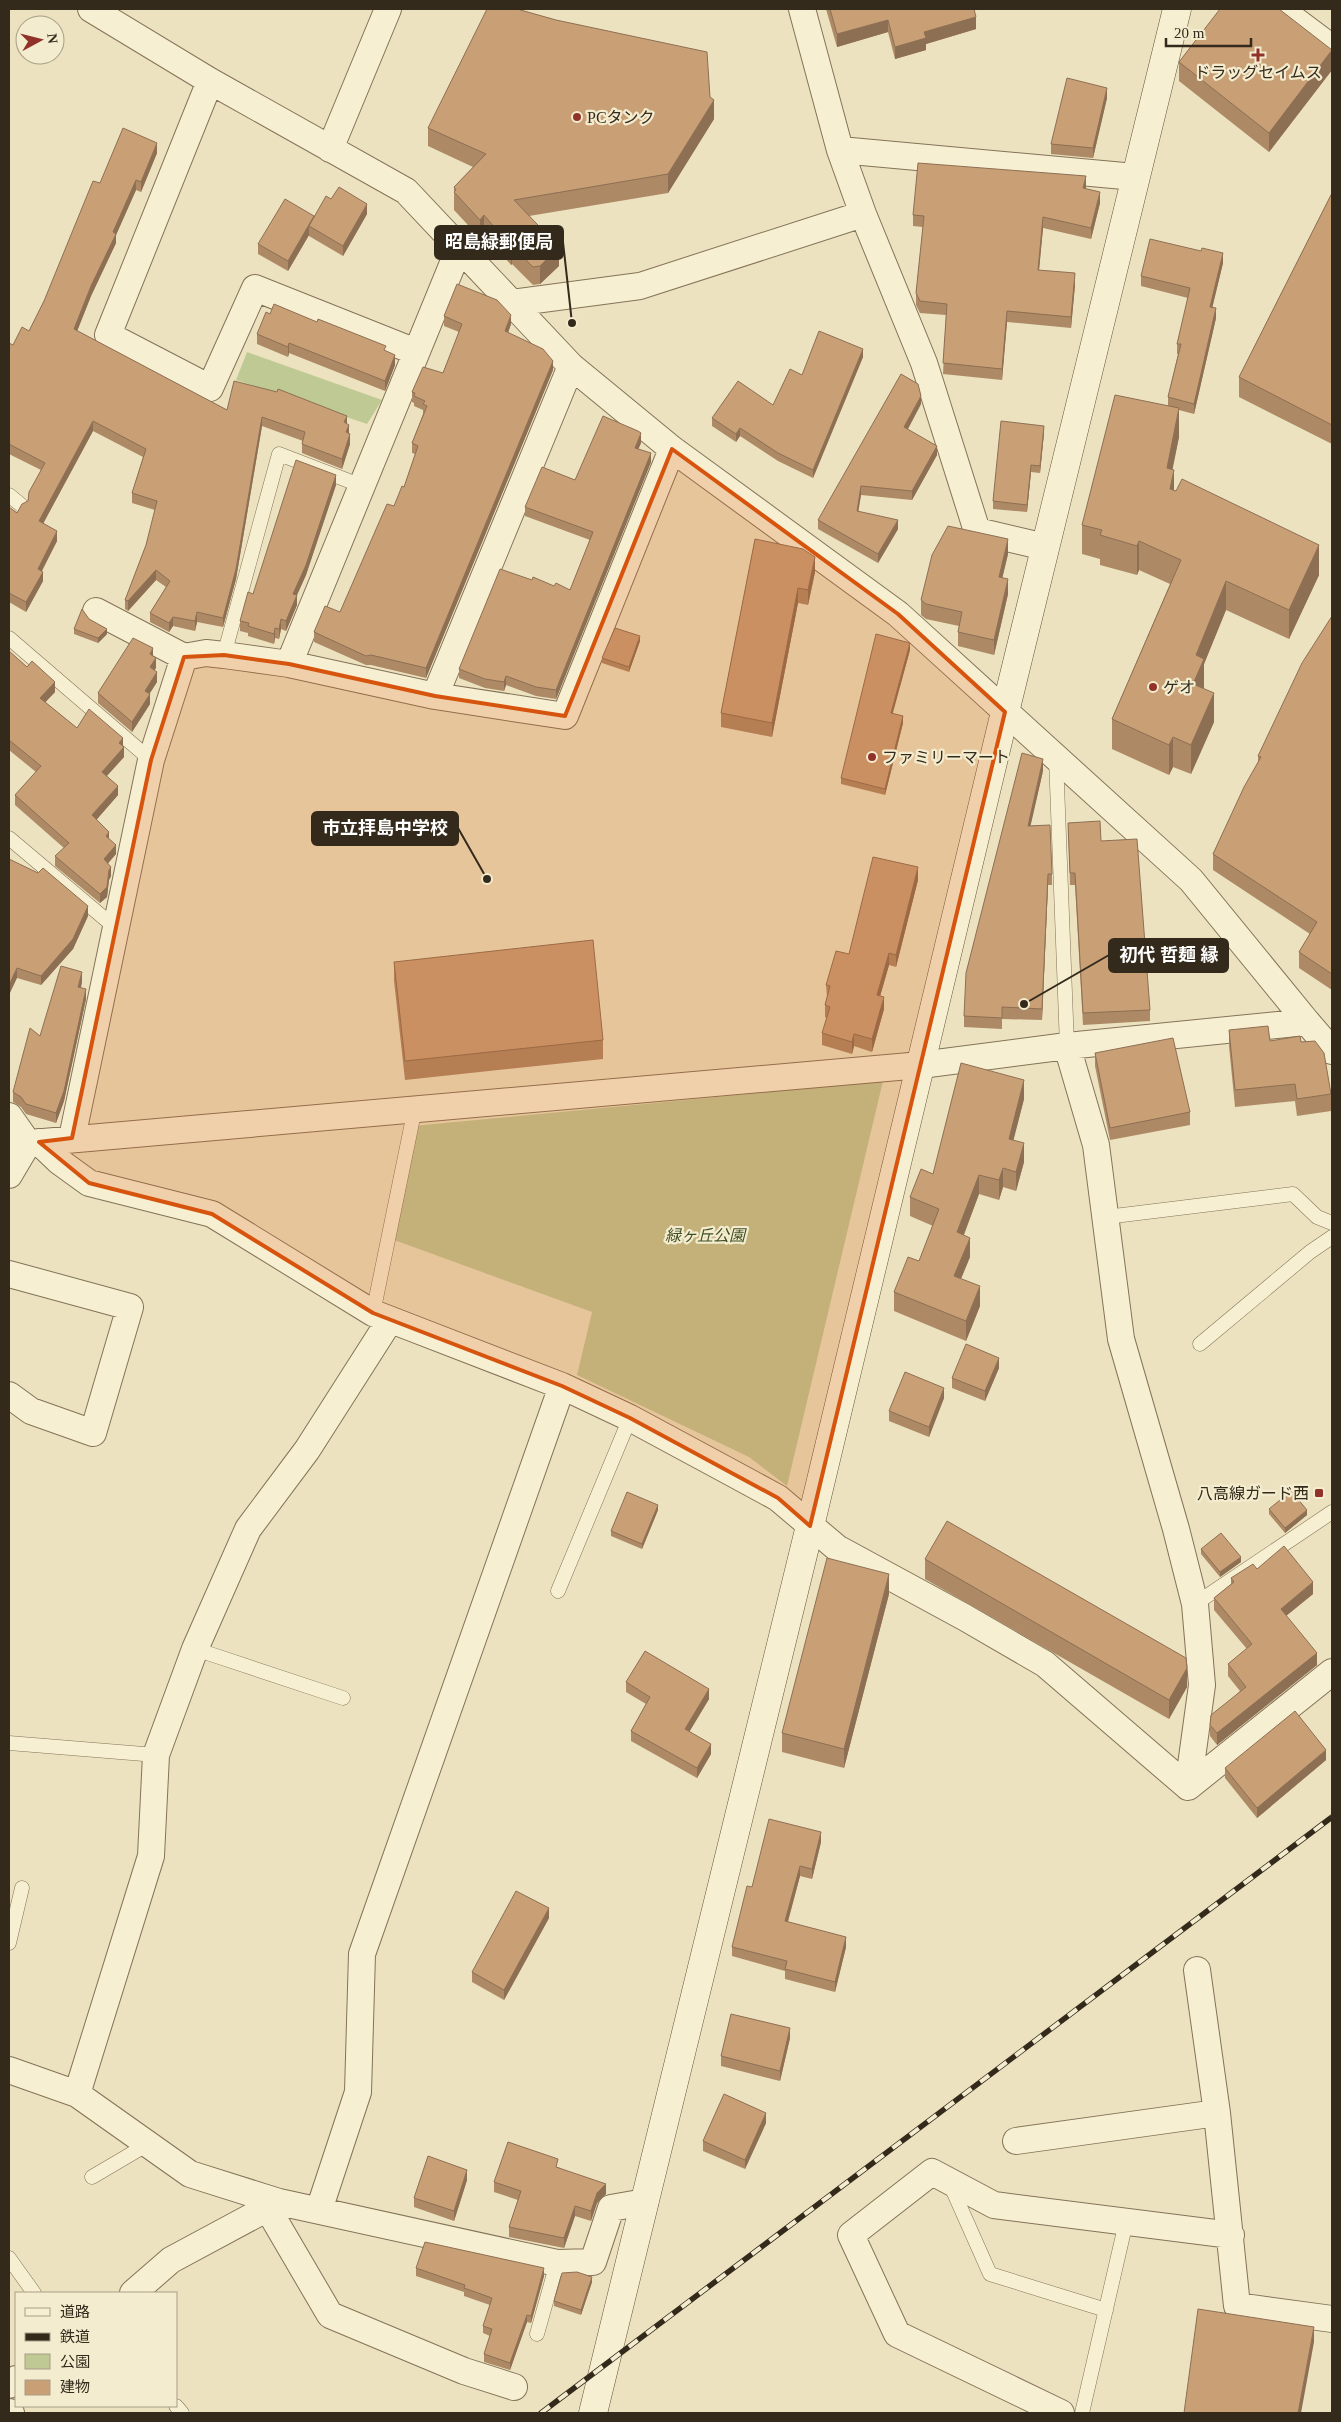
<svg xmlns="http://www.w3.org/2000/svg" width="1341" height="2422" font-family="'Times New Roman','Noto Sans JP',serif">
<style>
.green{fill:#bfc994}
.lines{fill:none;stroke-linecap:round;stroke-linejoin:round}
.lane-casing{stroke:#847358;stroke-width:15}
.street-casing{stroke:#847358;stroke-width:28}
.secondary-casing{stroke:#66543c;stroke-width:29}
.lane{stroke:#f7efd2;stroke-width:14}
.street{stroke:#f7efd2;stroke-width:26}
.secondary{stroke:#f7efd2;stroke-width:28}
.rail-casing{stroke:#342a1c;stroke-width:5.5}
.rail{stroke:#f4eccf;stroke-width:4;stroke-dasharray:11;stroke-linecap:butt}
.wall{fill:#ad8965}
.shaded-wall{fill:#8d6f53}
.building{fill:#c99f76;stroke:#8d6f53}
.marked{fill:#d6540e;fill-opacity:0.2;stroke:#d6540e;stroke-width:4;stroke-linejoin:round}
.poi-dot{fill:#91322a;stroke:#f4eccf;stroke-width:2}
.labels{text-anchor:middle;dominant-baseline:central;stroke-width:4.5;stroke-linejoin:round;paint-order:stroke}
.poi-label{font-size:16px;fill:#342a1c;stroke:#f4eccf;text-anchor:start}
.park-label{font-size:16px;font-style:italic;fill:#415024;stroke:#f4eccf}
.leader{fill:none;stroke:#342a1c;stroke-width:2}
.callout-dot{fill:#342a1c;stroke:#f4eccf;stroke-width:2}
.callout{fill:#342a1c;stroke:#342a1c;stroke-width:2}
.callout-label{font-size:18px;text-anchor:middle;font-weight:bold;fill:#fff}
</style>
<rect width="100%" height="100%" fill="#ece2bf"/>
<path class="green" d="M247,352L382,400L367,424L236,380Z
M883,1081L787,1486L749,1457L577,1375L592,1312L394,1240L413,1126Z"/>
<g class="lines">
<g class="lane-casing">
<path id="lane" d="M9,495L21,505
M9,638L151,760
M224,655L279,454L362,486
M1056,758L1067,1046
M9,838L117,929
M1106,1217L1293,1194L1317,1217L1332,1223
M373,1313L415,1108
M1200,1344L1310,1252L1332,1237
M558,1591L630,1418
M1195,1604L1332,1512
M195,1649L343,1698
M9,1743L156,1755
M9,1943L22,1888
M92,2177L148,2144
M950,2184L990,2274L1106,2310
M9,2258L34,2293
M537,2334L557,2263
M176,2406L182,2413
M1082,2413L1126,2222"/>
</g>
<g class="street-casing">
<path id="street" d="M91,9L210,81L406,191L571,366L672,449L898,614L1191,880L1307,1022
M802,9L840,150L863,214L924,363L977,531L1045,547
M1280,9L1332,48
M210,81L108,335L210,388L255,288L416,352
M330,149L388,9
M840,150L1135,177
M512,303L640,286L863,214
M96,611L184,657L206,653L224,655L289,664L435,696L565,716L672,449
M289,664L460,246
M435,696L571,366
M1067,1046L1096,1145L1121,1339L1176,1529L1195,1604L1202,1685L1188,1787
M9,1116L28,1143
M72,1138L151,760L184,657
M39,1142L60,1162L89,1183L212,1214L373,1313L562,1386L630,1418L732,1473L778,1498L837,1548L964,1617L1045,1664L1188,1787L1332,1672
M9,1145L921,1065L1067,1046L1307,1022L1332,1051
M9,1175L28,1143
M9,1274L130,1307L93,1433L31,1411L9,1395
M1197,1970L1217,2113L1237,2306L1332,2319
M9,2070L77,2094L190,2174L279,2202L557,2263L593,2262L611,2208L645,2202
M77,2094L151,1856L156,1755L195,1649L248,1529L307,1450L390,1320
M1016,2141L1217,2113
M268,2209L330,2315L464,2371L514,2387
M319,2210L358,2092L362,1954L562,1386
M133,2293L171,2260L279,2202
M9,2385L16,2379
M9,2412L11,2413
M1061,2413L897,2334L851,2235L932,2172L994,2205L1231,2235"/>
</g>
<g class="secondary-casing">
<path id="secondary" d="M593,2413L810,1526L1005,712L1177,9"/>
</g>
<use href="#lane" class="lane"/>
<use href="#street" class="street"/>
<use href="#secondary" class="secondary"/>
<g class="rail-casing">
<path id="rail" d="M541,2413L1332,1817"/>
</g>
<use href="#rail" class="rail"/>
</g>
<path class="wall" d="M826,9H974L976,29L926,44V50L895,59L888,32L837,47Z
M1332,50V70L1269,152L1179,81V62Z
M710,97L714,119L668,193L529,216L559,266L540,284L533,285L512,264L511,265L484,234L480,238L454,210V187L473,167L428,146V128Z
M1107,98L1093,158L1051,154V144Z
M157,153L141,192L136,190L116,235V243L91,296L77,331L227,410L347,424L349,434L350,444L342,469L302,453V444L303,441L262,426L236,579L223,627L197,622L195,631L173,626L169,632L150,622V613L166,587L156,580L128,611L125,609V600L146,545L155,510L132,503V493L143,457L93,431L43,524L57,541L42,571L43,581L26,612L9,602V507L17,513L28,501L41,470L9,454V344L13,345L29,331L44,301L100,183Z
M1085,189L1100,203L1091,239L1043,228L1039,270L1075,285L1071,328L1007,322L1002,380L943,374L946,315L920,313L916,305V293L923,227L913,226V215Z
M1332,193V444L1239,397V377Z
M331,199L367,214L343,256L309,236V235L288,271L258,254V244L314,216Z
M1223,263L1212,308L1216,318L1194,414L1179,410V437L1172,469L1174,490L1319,575L1289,639L1226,610L1204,664V689L1214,722L1191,774L1173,767L1169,775L1112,749V719L1170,584L1139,570L1137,575L1100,565V559L1082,554V525L1168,406V397L1178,354H1177V344L1188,298L1141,286V276Z
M444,316L511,324L508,333L553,370L426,678L371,665H366L314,642V632L340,612L394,506L404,487L415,454L412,453V443L423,414V410L414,406V403L412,402V392L443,373L459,332L444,326Z
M257,334L386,351L395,365L385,391L289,353L288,357L257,344Z
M863,357L813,478L778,461L740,436L736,442L712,426V418L773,405L802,375Z
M921,404L908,429L937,455L912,500L861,495L858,511L898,529L878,563L818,529V520Z
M1044,433L1040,473L1031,472L1027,512L993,509V501Z
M641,443L638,449L651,462L556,699L536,696L506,685L504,691L485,688L459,678V669L532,580L570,590L590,540L525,516V507Z
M336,485L306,575L297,595V605L286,631L281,629L279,639L275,638L274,644L248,636V633L240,631V621L253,594Z
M755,539L815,572L808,605L798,603L772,737L721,727V713Z
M1008,554L1002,578L1008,594L994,655L958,646V632L959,626L926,619L921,615V600Z
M1332,616V990L1299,968V952L1310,934L1213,870V854L1258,762V756Z
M89,619L107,634L98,643L74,634V629Z
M640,641L629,672L602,663V658Z
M910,650L892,714L903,723L885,795L841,784V778Z
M9,651L55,692L45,702L77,728L123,746L124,757L107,776L118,795L96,820L109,839L116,854L108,863L111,876L109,880L107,897L100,903L55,866V856L64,848L15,805V795L36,772L9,750Z
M153,656L156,668L154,670L157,682L149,694L150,704L132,732L98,703V693Z
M1043,771L1030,826L1052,874V885H1048L1042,1020L1002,1019V1029L964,1027V1016Z
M1068,823L1101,841L1150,1010V1021L1083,1025L1075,885H1070Z
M9,859L88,916L73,949L41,985L17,978Z
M918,880L896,967L889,965L880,996L884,1009L872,1052L854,1046L852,1054L822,1045V1033L827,1018L825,1017V1005L827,997L826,985L849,954Z
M394,962L603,1040V1059L405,1080L394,981Z
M82,982L81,988L86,999L64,1101L56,1123L26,1114L21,1107L13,1102V1092L40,1036Z
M1229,1030L1270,1041L1301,1042L1331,1094V1111L1297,1116L1295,1101L1235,1107L1229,1046Z
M1095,1053L1190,1112V1125L1110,1140L1095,1066Z
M1024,1099L1013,1140L1024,1162L1016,1191L1003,1187L999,1200L979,1194L964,1235L970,1257L961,1279L980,1306L966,1341L894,1311V1292L919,1261L933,1226L910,1216V1197L933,1174Z
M999,1368L985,1401L952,1388V1378Z
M944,1398L929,1437L889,1421V1411Z
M1269,1509L1307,1515L1285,1533L1269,1514Z
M658,1510L642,1549L611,1536V1531Z
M1201,1549L1241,1562L1220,1577L1201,1554Z
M925,1559L1187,1687L1169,1719L925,1579Z
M1257,1569L1313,1594L1286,1616L1317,1665L1217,1745L1210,1736V1725L1240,1691L1228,1676V1664L1247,1649L1214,1610V1598L1231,1584V1578Z
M889,1594L844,1768L782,1752V1733Z
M626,1682L709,1699L689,1732L711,1754L697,1778L631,1741V1731L646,1704L626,1692Z
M1326,1760L1257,1818L1225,1778V1768Z
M821,1842L812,1879L800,1876L788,1922L846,1947L835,1992L785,1979V1971L732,1956V1947L752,1887Z
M549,1918L504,2000L472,1982V1972Z
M790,2038L780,2081L721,2066V2056Z
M766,2123L745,2169L703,2151V2141Z
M558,2167L606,2194L597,2203L591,2221L575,2216L564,2248L509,2237V2227L518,2200L494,2192V2182Z
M467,2180L454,2221L414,2207V2198Z
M416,2268L544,2276L531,2323L527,2322L510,2370L484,2362V2354L490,2336L483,2333V2326L490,2305L464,2296V2292L416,2276Z
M592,2282L581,2315L554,2306V2301Z"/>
<path class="shaded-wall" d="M976,17V29L926,44V50L895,59V47L924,32Z
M888,20V32L837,47V34Z
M1332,50V70L1269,152V133Z
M1107,88V98L1093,158V148Z
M714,100V119L668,193V174Z
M157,143V153L141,192V182Z
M1086,176V188L1083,199V188Z
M136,180V190L116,235V243L91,296L74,339V329L113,232Z
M1100,192V203L1091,239V228Z
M367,204V214L343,256V246Z
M484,215V234L480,238V220Z
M314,216L309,226V235L288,271V261Z
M1043,217V228L1038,281V270Z
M512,246V264L511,265V247Z
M559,247V266L540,284V266Z
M1223,253V263L1210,317V307Z
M1075,273V285L1071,328V317Z
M1216,308V318L1194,414V404Z
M1007,311V322L1002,380V369Z
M511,315V324L505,341V331Z
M289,343V353L288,357V347Z
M863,349V357L813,478V470Z
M395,355V365L385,391V381Z
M553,361V370L426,678V668Z
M921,396V404L904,436V427Z
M1179,408V437L1167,497V468Z
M347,416V425L344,422Z
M262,417V426L236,579L223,627V618Z
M93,421V431L39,531V521Z
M349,425V434L346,432Z
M1044,426V433L1040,473V466Z
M740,428V436L736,442V434Z
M641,433V443L635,457V448Z
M350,434V444L342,469V459Z
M937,446V455L912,500V491Z
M651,453V462L556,699V690Z
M1031,465V472L1027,512V505Z
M1174,470V499L1170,489Z
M336,475V485L306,575L297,595V605L286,631V621L293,594Z
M861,486V495L857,520V511Z
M898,520V529L878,563V554Z
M57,531V541L38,578V569Z
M1008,539V554L999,592V577Z
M1139,541V570L1137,575V546Z
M1319,545V575L1289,639V610Z
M815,557V572L808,605V590Z
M156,570V580L128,611V601Z
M43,572V581L26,612V602Z
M1008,579V594L994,655V640Z
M1226,581V610L1204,664V688L1193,713V684L1196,655Z
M798,588V603L772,737V723Z
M197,612V622L195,631V621Z
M173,617V626L169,632V623Z
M281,619V629L279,639V629Z
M275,628V638L274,644V634Z
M107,629V634L98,643V638Z
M640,636V641L629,672V667Z
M910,643V650L891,720V713Z
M153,648V658L150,654Z
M156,658V668L150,677V667Z
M157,672V682L145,701V691Z
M506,676V685L504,691V682Z
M55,682V692L40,708V698Z
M1214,693V722L1191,774V745Z
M150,694V704L132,732V722Z
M903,716V723L885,795V789Z
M1173,737V767L1169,775V745Z
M123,738V747L119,743Z
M124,747V757L102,781V772Z
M1043,759V771L1028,837V826Z
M118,786V795L92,825V815Z
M109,832V841L106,836Z
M116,845V854L104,868V859Z
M111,867V876L109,880L107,897L100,903V894L109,870Z
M918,867V880L896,967V955Z
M1048,874V885L1042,1020V1009Z
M88,906V916L73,949L41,985V976Z
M889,953V965L877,1007V995Z
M17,968V978L9,995V985Z
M82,972V982L78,997V987Z
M86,989V999L64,1101L56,1123V1113Z
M884,997V1009L872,1052V1039Z
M10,1010V1020L9,1022V1012Z
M854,1034V1046L852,1054V1042Z
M1024,1080V1099L1009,1158V1139Z
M1024,1143V1162L1016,1191V1172Z
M1003,1168V1187L999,1200V1180Z
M979,1175V1194L957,1252V1232Z
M970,1238V1257L954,1295V1276Z
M980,1286V1306L966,1341V1321Z
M999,1358V1368L985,1401V1391Z
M944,1388V1398L929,1437V1427Z
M658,1505V1510L642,1549V1544Z
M1307,1510V1515L1285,1533V1528Z
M1241,1557V1562L1220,1577V1572Z
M889,1574V1594L844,1768V1749Z
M1313,1582V1594L1281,1620V1609Z
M1317,1653V1665L1217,1745V1733Z
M1187,1668V1687L1169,1719V1700Z
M709,1689V1699L685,1739V1729Z
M711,1744V1754L697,1778V1768Z
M1326,1750V1760L1257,1818V1808Z
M821,1832V1842L812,1879V1869Z
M800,1866V1876L785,1931V1921Z
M549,1908V1918L504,2000V1990Z
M846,1937V1947L835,1992V1982Z
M790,2028V2038L780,2081V2071Z
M766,2113V2123L745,2169V2160Z
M467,2170V2180L454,2221V2211Z
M606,2184V2194L597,2203L591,2221V2211L597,2193Z
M575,2206V2216L564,2248V2238Z
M544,2268V2276L531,2323V2316Z
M592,2277V2282L581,2315V2310Z
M527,2315V2322L510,2370V2363Z
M1314,2327V2342L1301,2413H1298Z"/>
<path class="building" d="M487,9H517L556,20L707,52L710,97L714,100L668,174L514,200L559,247L540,266L533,267L512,246L511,247L484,215L480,220L454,192L456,190L454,187L486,154L428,128Z
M830,9H974L976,17L924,32L926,38L895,47L888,20L837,34Z
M1220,9H1279L1332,50L1269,133L1179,62Z
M1067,78L1107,88L1093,148L1051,144Z
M123,128L157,143L141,182L136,180L113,232L116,234L91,286L74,329L227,410L234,381L277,392L278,389L347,416L344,422L349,425L346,432L350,434L342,459L302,444L305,432L262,417L236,569L223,618L197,612L195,621L173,617L169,623L150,613L170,581L156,570L128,601L125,600L146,545L157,501L132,493L146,449L93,421L39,521L57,531L38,569L43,572L26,602L9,593V507L17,513L22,504L28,501L29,492L45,463L9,444V343L13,345L22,327L29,331L44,301L93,181L100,183Z
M918,163L1086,176L1083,188L1100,192L1091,228L1043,217L1038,270L1075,273L1071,317L1007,311L1002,369L943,363L947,304L920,301L916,293L924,216L913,215Z
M339,187L367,204L343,246L309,226L326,196L331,199Z
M1332,193V425L1239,377Z
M285,199L314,216L288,261L258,244Z
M1150,239L1201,251L1202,248L1223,253L1210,307L1216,308L1194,404L1168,397L1181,344H1177L1190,288L1141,276Z
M457,284L497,300L511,315L505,331L543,349L553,361L426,668L371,655L366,656L314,632L325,606L340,612L387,504L394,506L402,486L404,487L418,446L412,443L427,406L423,404L425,401L414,396L415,393L412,392L423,367L443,373L462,324L444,316Z
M274,304L317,322L318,319L386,346L384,350L395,355L385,381L289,343L288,347L257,334L266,312L270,314Z
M819,331L863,349L813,470L778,453L740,428L736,434L712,418L738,381L773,405L790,369L802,375Z
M901,374L918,384L921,396L904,427L937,446L912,491L861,486L857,511L898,520L878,554L818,520Z
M1115,395L1179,408L1167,468L1174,470L1170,489L1176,491L1182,479L1319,545L1289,610L1226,581L1196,655L1204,659L1193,684L1214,693L1191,745L1173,737L1169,745L1112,719L1181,560L1139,541L1137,546L1100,535L1102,530L1082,525Z
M603,416L638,431L641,433L635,448L651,453L556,690L536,687L506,676L504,682L485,679L459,669L500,569L532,580L533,577L554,586L556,583L570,590L593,532L525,507L542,467L575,480Z
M1001,421L1044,426L1040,466L1031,465L1027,505L993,501Z
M296,460L336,475L306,565L293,594L297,595L286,621L281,619L279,629L275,628L274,634L248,626L249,623L240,621L248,592L253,594Z
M948,526L1008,539L999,577L1008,579L994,640L958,632L962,612L926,604L921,600L932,555Z
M755,539L803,549L815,557L808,590L798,588L772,723L721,713Z
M82,609L89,619L107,629L98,638L74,629Z
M1332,616V974L1299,952L1317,922L1213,854L1244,787L1261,757L1258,756L1302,663Z
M615,628L640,636L629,667L602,658Z
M876,634L910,643L891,713L903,716L885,789L841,778Z
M133,638L153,648L150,654L156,658L150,667L157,672L145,691L150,694L132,722L98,693Z
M9,651L27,667L32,661L55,682L40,698L77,728L89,709L123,738L119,743L124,747L102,772L118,786L92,815L109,832L106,836L116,845L104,859L111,867L109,870L107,887L100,894L55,856L69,843L15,795L41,766L9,740Z
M1022,753L1043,759L1028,826L1050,825L1052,874H1048L1042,1009L1002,1007V1018L964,1016L966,973Z
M1100,821L1101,841L1137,839L1150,1010L1083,1013L1075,873H1070L1068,823Z
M873,857L918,867L896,955L889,953L877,995L884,997L872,1039L854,1034L852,1042L822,1033L830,1007L825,1005L830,986L826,985L836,951L849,954Z
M9,859L38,873L43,868L88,906L73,939L41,976L17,968L9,985Z
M593,940L603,1040L405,1061L394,962Z
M61,966L82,972L78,987L86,989L64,1091L56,1113L26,1104L21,1097L13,1092L30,1028L40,1036Z
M1268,1026L1270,1041L1300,1036L1301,1042L1315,1041L1324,1053L1331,1094L1297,1099L1295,1084L1235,1090L1229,1030Z
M1173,1038L1190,1112L1110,1128L1095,1053Z
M961,1063L1024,1080L1009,1139L1024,1143L1016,1172L1003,1168L999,1180L979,1175L957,1232L970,1238L954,1276L980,1286L966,1321L894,1292L908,1257L919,1261L939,1209L910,1197L921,1169L933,1174Z
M966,1344L999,1358L985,1391L952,1378Z
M905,1372L944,1388L929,1427L889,1411Z
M1291,1491L1307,1510L1285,1528L1269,1509Z
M627,1492L658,1505L642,1544L611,1531Z
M947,1521L1186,1658L1187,1668L1169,1700L925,1559Z
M1221,1533L1241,1557L1220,1572L1201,1549Z
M1284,1546L1313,1582L1281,1609L1317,1653L1217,1733L1210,1725L1211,1715L1246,1687L1228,1664L1252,1644L1214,1598L1234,1582L1231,1578L1253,1564L1257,1569Z
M827,1558L889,1574L844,1749L782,1733Z
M645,1651L709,1689L685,1729L711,1744L697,1768L631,1731L650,1697L626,1682Z
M1295,1711L1326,1750L1257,1808L1225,1768Z
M769,1819L821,1832L812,1869L800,1866L785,1921L846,1937L835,1982L785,1969L787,1961L732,1947L747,1886L752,1887Z
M516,1891L549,1908L504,1990L472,1972Z
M731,2014L790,2028L780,2071L721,2056Z
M724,2094L766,2113L745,2160L703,2141Z
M508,2142L558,2159L556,2167L606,2184L597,2193L591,2211L575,2206L564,2238L509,2227L521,2191L494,2182Z
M428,2156L467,2170L454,2211L414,2198Z
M425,2242L544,2268L531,2316L527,2315L510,2363L484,2354L492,2329L483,2326L492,2298L464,2288L465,2285L416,2268Z
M577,2272L592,2277L581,2310L554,2301L562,2273Z
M1198,2309L1314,2327L1298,2413H1184Z"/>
<path class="marked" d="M672,449L898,614L1005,712L810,1526L778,1498L630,1418L562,1386L373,1313L212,1214L89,1183L39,1142L72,1138L151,760L184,657L224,655L289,664L435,696L565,716Z"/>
<g class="poi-dot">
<path d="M1255.5 47.5h5v5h5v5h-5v5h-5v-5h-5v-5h5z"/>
<circle cx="577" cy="117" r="5"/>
<circle cx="1153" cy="687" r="5"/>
<circle cx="872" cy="757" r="5"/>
<rect x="1314" y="1488" width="10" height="10" rx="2.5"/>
</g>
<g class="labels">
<g class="poi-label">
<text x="1258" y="72" text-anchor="middle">ドラッグセイムス</text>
<text x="587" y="117">PCタンク</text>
<text x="1163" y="687">ゲオ</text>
<text x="882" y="757">ファミリーマート</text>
<text x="1309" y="1493" text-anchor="end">八高線ガード西</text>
</g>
<g class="park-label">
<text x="705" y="1235">緑ヶ丘公園</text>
</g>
</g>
<path class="leader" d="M572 323L563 242M487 879L458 828M1024 1004L1109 955"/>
<g class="callout-dot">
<circle cx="572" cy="323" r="5"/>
<circle cx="487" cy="879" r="5"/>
<circle cx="1024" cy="1004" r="5"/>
</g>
<g class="callout">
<rect x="435" y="226" width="128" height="33" rx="5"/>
<rect x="312" y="812" width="146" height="33" rx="5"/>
<rect x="1109" y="939" width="119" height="33" rx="5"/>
</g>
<g class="callout-label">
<text x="499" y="248">昭島緑郵便局</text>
<text x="385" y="834">市立拝島中学校</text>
<text x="1169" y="961">初代 哲麺 縁</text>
</g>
<rect width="1341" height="2422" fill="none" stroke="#342a1c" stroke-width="20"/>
<rect x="15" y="2292" width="162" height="115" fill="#f4eccf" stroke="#a79e87"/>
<rect x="25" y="2308" width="25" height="8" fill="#f7efd2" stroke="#a79e87"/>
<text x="60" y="2317" font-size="15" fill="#342a1c">道路</text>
<rect x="25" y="2333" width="25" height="8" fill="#342a1c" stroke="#a79e87"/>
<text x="60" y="2342" font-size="15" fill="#342a1c">鉄道</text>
<rect x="25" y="2354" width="25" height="15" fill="#bfc994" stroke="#a79e87"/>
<text x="60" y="2367" font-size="15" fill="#342a1c">公園</text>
<rect x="25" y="2380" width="25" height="15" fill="#c99f76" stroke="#a79e87"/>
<text x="60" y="2392" font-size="15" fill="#342a1c">建物</text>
<g transform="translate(40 40) rotate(83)"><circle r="24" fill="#f4eccf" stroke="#a79e87"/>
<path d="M0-4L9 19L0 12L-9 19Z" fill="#91322a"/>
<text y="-8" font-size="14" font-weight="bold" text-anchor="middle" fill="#342a1c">N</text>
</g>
<path d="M1166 38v8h85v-8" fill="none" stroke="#342a1c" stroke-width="2.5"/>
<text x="1174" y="38" font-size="15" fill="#342a1c" stroke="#f4eccf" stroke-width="4" paint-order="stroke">20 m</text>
</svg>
